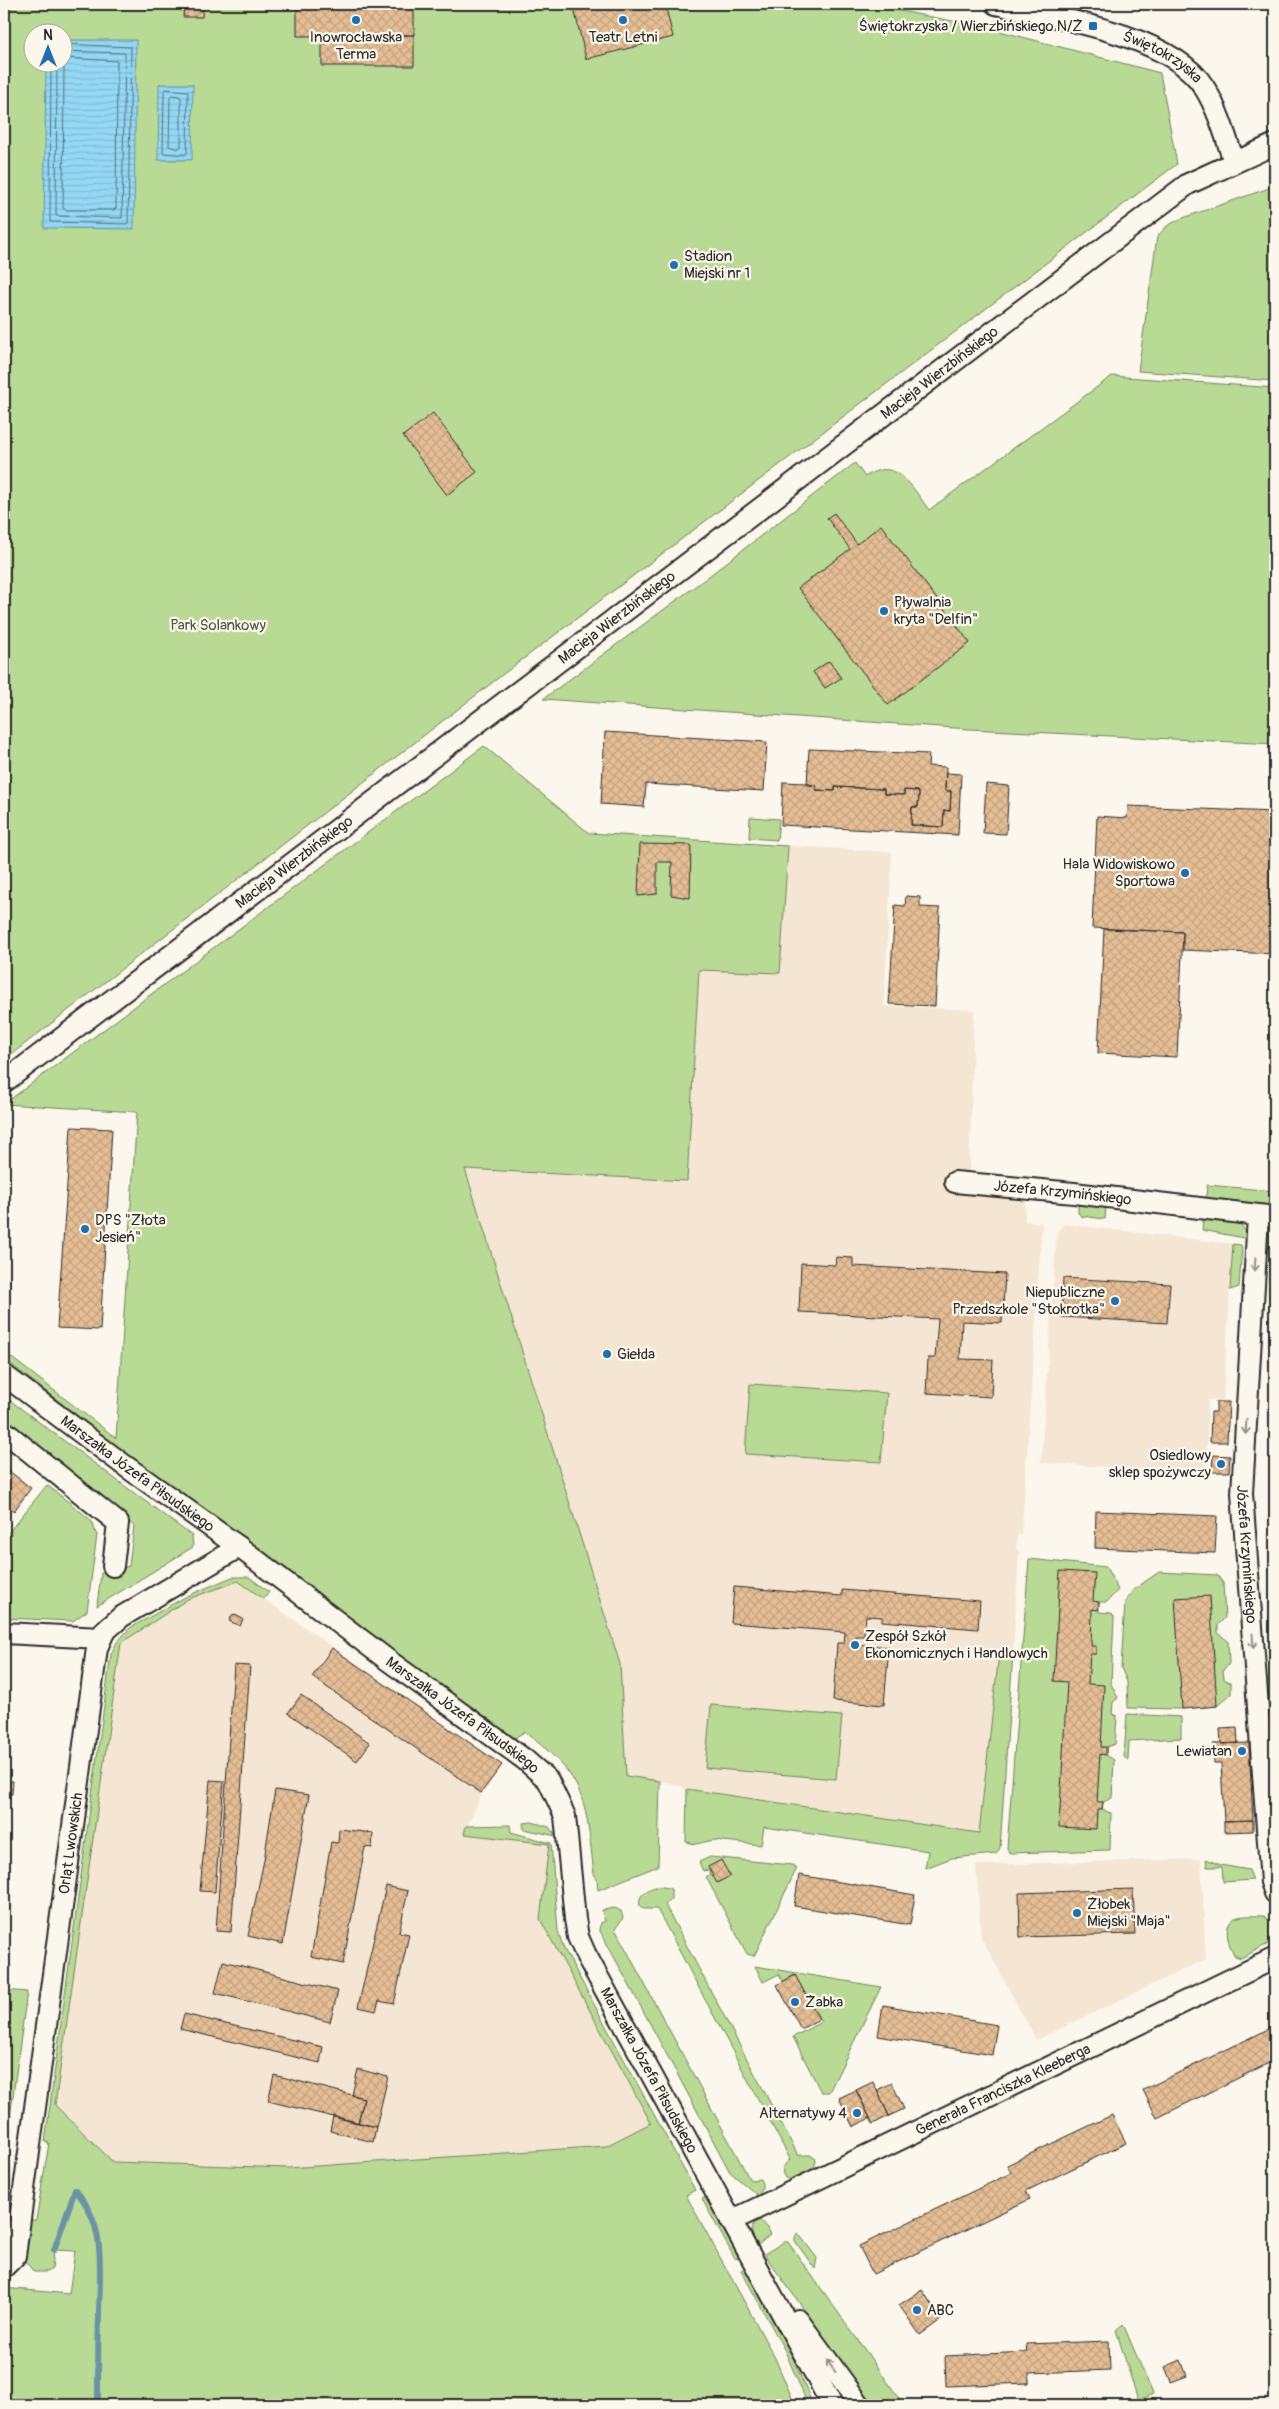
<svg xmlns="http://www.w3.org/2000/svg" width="1279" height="2409" font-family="Pangolin,sans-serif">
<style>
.built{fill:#f4e6d2}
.green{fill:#b8da94;stroke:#728260;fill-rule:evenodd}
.water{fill:url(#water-rules);stroke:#6a93a4}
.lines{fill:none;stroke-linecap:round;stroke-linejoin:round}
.shore{stroke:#55707c;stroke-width:1}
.stream{stroke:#6a93a4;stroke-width:6}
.building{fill:url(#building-cross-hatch);stroke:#2b2b2b}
.minor-casing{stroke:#2b2b2b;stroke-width:24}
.minor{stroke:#fbf7ec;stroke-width:20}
.oneway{stroke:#93918c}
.poi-dot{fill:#1f6fb2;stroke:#fbf7ec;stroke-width:2}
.labels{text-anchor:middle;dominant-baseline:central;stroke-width:4.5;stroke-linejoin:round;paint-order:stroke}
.poi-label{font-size:15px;fill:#2b2b2b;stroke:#fbf7ec;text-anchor:start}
.street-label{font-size:15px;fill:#2b2b2b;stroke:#fbf7ec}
.park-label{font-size:15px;fill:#4e5745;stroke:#fbf7ec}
</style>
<defs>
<pattern id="water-rules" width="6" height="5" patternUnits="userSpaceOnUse" patternTransform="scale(1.25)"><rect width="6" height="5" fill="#94d8f5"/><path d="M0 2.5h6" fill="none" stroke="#80bad2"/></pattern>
<pattern id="building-cross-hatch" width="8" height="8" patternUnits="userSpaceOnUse" patternTransform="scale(1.25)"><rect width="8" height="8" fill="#e5be95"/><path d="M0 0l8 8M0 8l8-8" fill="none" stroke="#c5a381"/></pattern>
</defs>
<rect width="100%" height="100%" fill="#fbf7ec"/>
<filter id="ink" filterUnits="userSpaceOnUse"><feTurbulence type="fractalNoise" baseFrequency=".02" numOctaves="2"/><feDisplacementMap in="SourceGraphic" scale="10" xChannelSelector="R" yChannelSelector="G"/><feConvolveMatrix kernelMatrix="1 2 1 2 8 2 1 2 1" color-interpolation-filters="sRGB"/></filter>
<g filter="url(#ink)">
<path class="built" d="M788,846L892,852L884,1006L974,1010L969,1173L1026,1179L1025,1221L1042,1223L1023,1512L1021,1534L1017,1535L1016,1549L1019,1551L1013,1652L999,1653L979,1834L756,1800L687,1789L671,1783L626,1777L620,1664L465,1169L687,1181L699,970L780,973Z
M1064,1224L1233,1244L1223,1400H1208L1206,1473L1041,1463L1057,1232Z
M238,1581L503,1765L482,1793L464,1834L549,1844L540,1919L652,2123L606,2146L288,2168L113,2162L55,2104L121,1643L188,1599Z
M1201,1859L1206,1959L1036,2040L981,1937L976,1865Z"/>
<path class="green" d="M4,4H864L984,27L1160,73L1177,164L506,672L4,1060ZM32,32H62V62H32Z
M1275,186V381L1138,371L1157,237L1167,226L1180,219Z
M1112,376L1275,388V744L969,729L543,699L705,579L855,463L865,477C896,455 912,487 929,510Z
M484,746L589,833L788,846L780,973L699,970L687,1181L465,1169L620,1664L626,1776L660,1781L658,1866L598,1890L597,1879L594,1874C585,1800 588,1778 524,1732L513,1739L115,1445L4,1359V1352L116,1438L137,1112L4,1104Z
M750,817L779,819L777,840L749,838Z
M1207,1185L1275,1191V1207L1206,1199Z
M1078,1203L1106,1206L1105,1219L1081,1216L1078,1213Z
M1203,1218L1240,1224L1247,1233L1249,1239L1202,1230Z
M1233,1244L1241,1245L1242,1248L1239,1287L1230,1290Z
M750,1384L887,1393L881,1462L745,1454Z
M4,1396L192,1536L193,1547L97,1606L101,1573L129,1566L134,1526L4,1425Z
M47,1485L91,1520L97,1535L87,1611L73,1621L4,1618V1538Z
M1029,1559L1106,1567L1118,1590L1107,1602H1099V1612L1111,1613L1114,1617L1111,1684L1118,1698L1113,1702L1112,1714L1117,1716L1115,1744L1106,1747V1755L1114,1760L1112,1798L1103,1802L1102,1810L1111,1813L1110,1850L1010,1853L1007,1848Z
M1159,1572L1217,1575L1223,1583L1225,1618L1218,1625V1633L1228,1641L1229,1664L1223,1670L1224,1679L1231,1683V1694L1217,1706L1182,1709L1128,1708L1127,1682L1121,1668L1125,1602L1133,1590Z
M232,1577H249L269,1592L264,1599L238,1581L188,1599L121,1643L55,2105L113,2162L288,2168L606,2146L651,2123L540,1919L549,1844L464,1834L466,1826L510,1825L511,1832L551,1843L558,1931L564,1949L695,2190L686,2195L775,2358L795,2405H4V2288L69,2294L75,2251L54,2250L52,2269L46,2272H34L25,2261L30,2220H36L49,2143L45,2142L111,1654L117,1642L130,1628L187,1596Z
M1013,1652L1000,1848L996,1854L952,1858L925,1868L928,1851L764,1827L761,1845L714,1840L696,1844L686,1842L687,1789L979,1833L999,1653Z
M711,1705L842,1716L836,1779L705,1768Z
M1127,1714L1181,1717V1738L1129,1741L1128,1760L1124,1757Z
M532,1822L549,1827L556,1836L524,1829L523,1823Z
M710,1857L792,1865L797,1868L754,1956L747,1954L706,1877L710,1874L708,1870L703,1871L699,1862Z
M1206,1859L1221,1865L1249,1870L1253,1880L1223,1882L1222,1867H1207Z
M655,1887H663L671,1889V1899L665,1905L798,2155H810L816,2159C816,2173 805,2175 794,2180L785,2178C779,2169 785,2165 790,2159L657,1909H644L640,1906C637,1896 646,1890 655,1887Z
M615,1908L621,1911L623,1918L615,1929L750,2180L760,2179C764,2186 762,2190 758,2196L730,2172L599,1929L601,1923L605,1921L602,1910Z
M1264,1916C1274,1924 1274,1933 1268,1944L1241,1958L1235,1956C1229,1946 1221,1926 1235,1918C1242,1915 1256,1916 1264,1916Z
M755,1966L881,1987L829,2092H821L793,2037L821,2022L795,1975L783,1981L779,1974L763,1982Z
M4,1990L27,1992L4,2162Z
M706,2197L739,2257V2258L735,2259L702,2199Z
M759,2219L767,2228L770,2235L758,2245C751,2236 748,2226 759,2219Z
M798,2233L817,2258L815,2269L795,2241V2237Z
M784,2242H788L904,2405H873L764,2254Z
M745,2268L789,2349L813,2405H808L785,2351L742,2272L741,2270Z
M1123,2324L1153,2394L1138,2400L1116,2330Z"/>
<path class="water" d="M63,40H136L134,229L44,228L46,63L62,62Z
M159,84H193L192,160H158Z"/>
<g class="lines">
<path class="shore" d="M67,58L117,61L116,208L114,210H66L63,208L64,61Z
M51,62L50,222L128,224L131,47L62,44
M57,62L56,216L122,218L125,53L62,51
M166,89L188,91L187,153L185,155L163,153L164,92Z
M172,95L179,96L181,98V146L178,149L169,146L170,98Z"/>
<path class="stream" d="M54,2250L75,2190C108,2225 99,2274 99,2317C98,2347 98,2376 98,2405"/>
</g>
<path class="building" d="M184,4H203L202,17H183Z
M297,4H414V35L297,36Z
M573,4H665L673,37L586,59Z
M414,35V66H322V36Z
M433,413L477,472L447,495L403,436Z
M834,513L857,544L881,525L970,643L888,705L798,588L850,549L827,518Z
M829,661L841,678L825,688L813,672Z
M605,732L767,742L764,791L646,784L644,807L601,804Z
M809,749L929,754L928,766L946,767L945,791H951L950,811L944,810L943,827L911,825L912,807H918L919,794L917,791L904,790V795L884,794V789L835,787V791L816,790V786L807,785Z
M946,773L961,774L958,835L781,825L783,782L807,783L816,786V790L835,791V787L884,789V794L904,795V790L917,791L919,794L918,807H912L911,825L943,827L944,810L950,811L951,791H945Z
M986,784L1009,786L1006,834L983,833Z
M1128,806L1275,812V954L1183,950V932L1092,928L1097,816L1127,818Z
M640,844L691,845L690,898L671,895L672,862H657V894L638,896Z
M906,896L920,897V907L940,908L935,1006L889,1004L895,905L905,906Z
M1104,929L1183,932L1177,1057L1098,1053Z
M71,1127L112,1129L100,1330L57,1328Z
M836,1257L853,1258V1266L1005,1274L1002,1323L962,1321L960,1359L993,1360L991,1397L926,1393L928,1358H935L938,1319L799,1312L801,1263L835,1265Z
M1063,1278L1170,1284L1167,1323L1061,1317Z
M1216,1402H1229L1227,1442H1210L1211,1412H1216Z
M1213,1455L1230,1456L1229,1472H1212Z
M4,1467L31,1488L14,1511L4,1504Z
M1096,1511L1217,1516L1215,1553L1095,1548Z
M1060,1571L1095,1573L1093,1601L1099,1602L1098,1610L1092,1609L1091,1646H1096V1654H1090L1088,1684L1104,1685L1101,1747H1106V1755L1100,1754L1097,1802H1103L1102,1810H1097L1096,1829L1059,1827L1067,1682L1054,1681Z
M734,1587L842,1596V1590L980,1601L978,1629L882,1621V1617L866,1616L864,1636H856V1644L889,1647L884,1705L833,1701L837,1643H844L845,1632L731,1623Z
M1210,1596L1217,1706L1182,1709L1175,1598Z
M233,1614L243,1619L240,1626L229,1621Z
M332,1648L502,1765L481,1793L312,1677Z
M234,1665L250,1666L231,1932L216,1931Z
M301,1695L370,1743L357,1761L288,1713Z
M1237,1728L1238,1743L1221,1744L1220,1729Z
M1249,1743L1253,1820L1224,1821L1221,1763H1214L1213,1744Z
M210,1780L224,1781L215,1892L200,1891Z
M4,1781H13L12,1794H4Z
M275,1790L309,1795L283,1944L248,1936L264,1860Z
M1253,1820V1831L1224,1832V1821Z
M339,1829L373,1833L372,1848L365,1847L343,1964L311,1957L331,1842L338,1843Z
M721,1860L730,1876L717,1883L708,1867Z
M799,1875L915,1895L910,1925L794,1906Z
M386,1886L408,1891L399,1932L409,1934L394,2004L379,2001L376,2011L358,2007Z
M1133,1889L1135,1934L1020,1937L1019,1893Z
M4,1937H9L7,1979H4Z
M223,1961L338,1991L330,2022L215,1993Z
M795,1975L819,2019L801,2029L777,1985Z
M883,2005L997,2025L992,2055L878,2036Z
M184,2014L323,2047L320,2063L180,2029Z
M1275,2026V2060L1157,2118L1143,2090Z
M358,2069L388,2077L376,2127L358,2123L364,2098L352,2095Z
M274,2075L364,2098L358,2123L268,2101Z
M873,2082L889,2116L873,2124L856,2090Z
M892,2083L904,2109L889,2116L877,2090Z
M856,2090L870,2118L853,2127L839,2098Z
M1112,2115L1126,2143L1026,2191L1030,2199L873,2274L859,2246L1011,2173L1007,2165Z
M333,2116L376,2127L373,2142L330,2131Z
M922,2290L942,2319L920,2335L899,2305Z
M1109,2341L1110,2370L1029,2373V2383L946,2386L945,2356L1027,2352L1026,2344Z
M1181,2360L1187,2376L1171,2382L1165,2367Z"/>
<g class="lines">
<g class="minor-casing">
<g id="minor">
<path id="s1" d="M996,4C1053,17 1172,35 1204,87C1218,109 1226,137 1234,162"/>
<path id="s2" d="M4,1082L1188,184L1275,144"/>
<path id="s3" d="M955,1182L1074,1193L1275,1217"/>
<path id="s4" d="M1258,1216L1242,1493L1271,1882L1275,1893"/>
<path id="s5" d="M4,1375L124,1465L239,1547L389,1661L524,1759L548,1780L565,1816L575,1919L578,1937L586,1955L832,2405"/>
<path d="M4,1431L118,1523L113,1566"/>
<path d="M4,1633L101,1638"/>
<path id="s6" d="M731,2221L1275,1958"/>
<path id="s7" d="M4,2267L15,2256L97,1648L104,1632L121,1617L239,1547"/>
<path d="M798,2320L860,2405"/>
</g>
</g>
<use href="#minor" class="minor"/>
</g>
<defs><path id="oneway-shaft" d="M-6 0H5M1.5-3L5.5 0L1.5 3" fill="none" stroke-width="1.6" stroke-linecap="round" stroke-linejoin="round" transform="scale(1.25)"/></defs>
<g class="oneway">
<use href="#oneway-shaft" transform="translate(1255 1264) rotate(94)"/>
<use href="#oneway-shaft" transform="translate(1246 1427) rotate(94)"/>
<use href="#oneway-shaft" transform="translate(1253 1641) rotate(86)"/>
<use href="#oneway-shaft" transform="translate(831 2366) rotate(-126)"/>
</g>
</g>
<g class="poi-dot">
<circle cx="356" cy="20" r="5"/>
<circle cx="623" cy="20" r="5"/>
<rect x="1088" y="21" width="10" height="10" rx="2.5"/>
<circle cx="674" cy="265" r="5"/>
<circle cx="884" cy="611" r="5"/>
<circle cx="1185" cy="873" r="5"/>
<circle cx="85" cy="1229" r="5"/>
<circle cx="1115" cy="1301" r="5"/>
<circle cx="607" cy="1354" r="5"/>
<circle cx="1221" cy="1464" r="5"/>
<circle cx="855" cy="1645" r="5"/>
<circle cx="1242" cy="1751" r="5"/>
<circle cx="1077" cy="1913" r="5"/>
<circle cx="795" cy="2002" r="5"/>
<circle cx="857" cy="2113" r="5"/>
<circle cx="917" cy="2310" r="5"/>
</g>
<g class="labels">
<g class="poi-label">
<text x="1083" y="26" text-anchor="end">Świętokrzyska / Wierzbińskiego N/Ż</text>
<text x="356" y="37" text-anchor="middle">Inowrocławska<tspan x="356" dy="17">Terma</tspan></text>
<text x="623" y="37" text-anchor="middle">Teatr Letni</text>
<text x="684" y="256">Stadion<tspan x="684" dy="17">Miejski nr 1</tspan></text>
<text x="894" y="602">Pływalnia<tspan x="894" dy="17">kryta "Delfin"</tspan></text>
<text x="1175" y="864" text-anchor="end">Hala Widowiskowo<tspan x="1175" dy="17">Sportowa</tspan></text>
<text x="95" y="1220">DPS "Złota<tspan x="95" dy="17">Jesień"</tspan></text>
<text x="1105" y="1292" text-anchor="end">Niepubliczne<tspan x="1105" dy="17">Przedszkole "Stokrotka"</tspan></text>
<text x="617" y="1354">Giełda</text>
<text x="1211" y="1455" text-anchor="end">Osiedlowy<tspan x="1211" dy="17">sklep spożywczy</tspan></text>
<text x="865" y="1636">Zespół Szkół<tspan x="865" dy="17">Ekonomicznych i Handlowych</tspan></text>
<text x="1232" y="1751" text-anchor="end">Lewiatan</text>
<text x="1087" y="1904">Żłobek<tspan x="1087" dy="17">Miejski "Maja"</tspan></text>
<text x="805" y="2002">Żabka</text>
<text x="847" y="2113" text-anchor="end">Alternatywy 4</text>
<text x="927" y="2310">ABC</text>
</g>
<g class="street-label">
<text stroke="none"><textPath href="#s1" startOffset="176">Świętokrzyska</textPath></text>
<text stroke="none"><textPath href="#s2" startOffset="1174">Macieja Wierzbińskiego</textPath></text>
<text stroke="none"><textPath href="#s2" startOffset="769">Macieja Wierzbińskiego</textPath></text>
<text stroke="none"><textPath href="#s2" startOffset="364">Macieja Wierzbińskiego</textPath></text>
<text stroke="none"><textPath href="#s3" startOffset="108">Józefa Krzymińskiego</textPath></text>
<text stroke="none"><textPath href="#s5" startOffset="166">Marszałka Józefa Piłsudskiego</textPath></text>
<text stroke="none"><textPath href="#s4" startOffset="339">Józefa Krzymińskiego</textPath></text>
<text stroke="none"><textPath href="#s5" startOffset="571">Marszałka Józefa Piłsudskiego</textPath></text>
<text stroke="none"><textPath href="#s7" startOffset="432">Orląt Lwowskich</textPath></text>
<text stroke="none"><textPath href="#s5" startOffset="991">Marszałka Józefa Piłsudskiego</textPath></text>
<text stroke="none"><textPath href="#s6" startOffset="302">Generała Franciszka Kleeberga</textPath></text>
</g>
<g class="park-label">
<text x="218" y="625">Park Solankowy</text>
</g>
</g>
<rect width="1279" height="2409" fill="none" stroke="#fbf7ec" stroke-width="20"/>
<rect x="10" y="10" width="1259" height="2389" fill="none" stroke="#2b2b2b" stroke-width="2" filter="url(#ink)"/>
<g transform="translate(48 48)"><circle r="24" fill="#fbf7ec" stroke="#a8a59f"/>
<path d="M0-4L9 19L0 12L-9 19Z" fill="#1f6fb2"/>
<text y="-8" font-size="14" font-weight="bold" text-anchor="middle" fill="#2b2b2b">N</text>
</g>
</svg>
